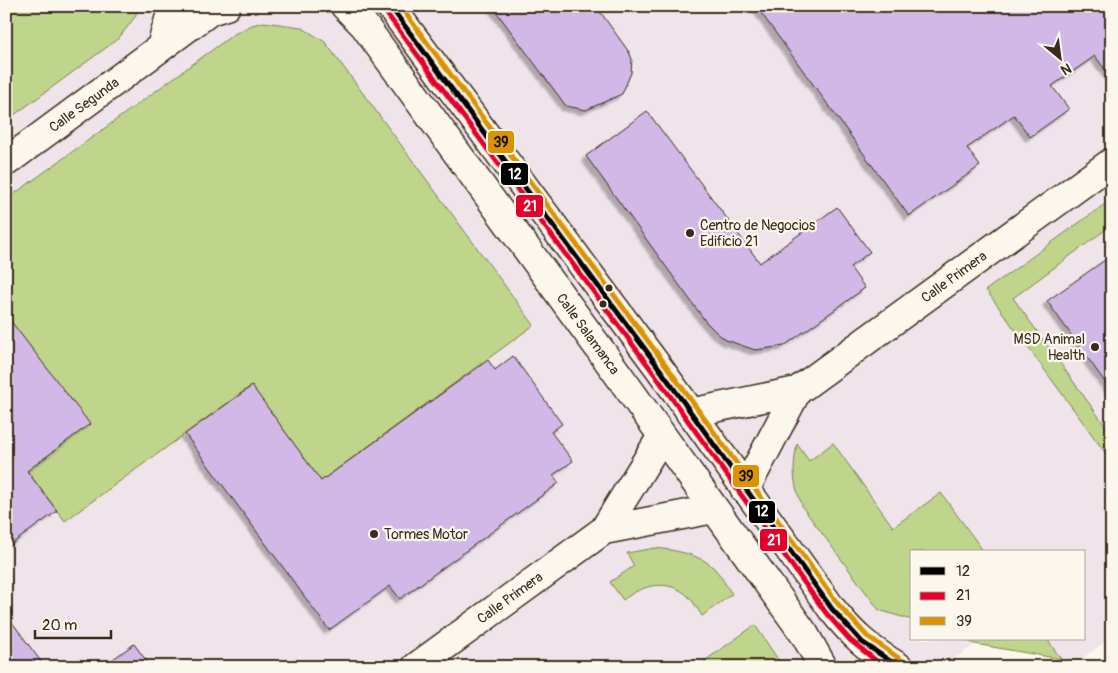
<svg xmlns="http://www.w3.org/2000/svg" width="1118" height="673" font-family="Pangolin,sans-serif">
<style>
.built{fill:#efe4ea;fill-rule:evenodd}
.green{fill:#bed58b;stroke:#7c8054}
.building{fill:#d2b8e7;stroke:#3b2a1e;filter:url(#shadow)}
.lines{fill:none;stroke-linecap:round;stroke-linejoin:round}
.street-casing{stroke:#3b2a1e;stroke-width:31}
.primary-casing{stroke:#3b2a1e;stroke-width:31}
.street{stroke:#fbf7ec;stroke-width:28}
.primary{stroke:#fbf7ec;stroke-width:28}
.bus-1-casing{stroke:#fbf7ec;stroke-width:9}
.bus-2-casing{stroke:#fbf7ec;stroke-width:9}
.bus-3-casing{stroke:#fbf7ec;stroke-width:9}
.bus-1{stroke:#000;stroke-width:5}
.bus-2{stroke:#e4002b;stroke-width:5}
.bus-3{stroke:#db9304;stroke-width:5}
.poi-dot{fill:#3b2a1e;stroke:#fbf7ec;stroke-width:2}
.labels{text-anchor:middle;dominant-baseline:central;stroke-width:4.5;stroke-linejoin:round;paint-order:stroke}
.street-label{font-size:14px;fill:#3b2a1e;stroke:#fbf7ec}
.poi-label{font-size:14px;fill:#3b2a1e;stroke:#fbf7ec;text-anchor:start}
.line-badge{stroke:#fbf7ec;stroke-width:2}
.badge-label{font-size:14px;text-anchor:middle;font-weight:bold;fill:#fff}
.pale-badge-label{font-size:14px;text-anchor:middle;font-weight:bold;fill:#111}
</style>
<defs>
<filter id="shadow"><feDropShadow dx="-4.5" dy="4.5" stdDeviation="1" flood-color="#0004"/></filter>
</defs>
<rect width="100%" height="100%" fill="#fbf7ec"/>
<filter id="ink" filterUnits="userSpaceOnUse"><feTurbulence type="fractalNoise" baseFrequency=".02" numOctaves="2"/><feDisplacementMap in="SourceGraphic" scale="10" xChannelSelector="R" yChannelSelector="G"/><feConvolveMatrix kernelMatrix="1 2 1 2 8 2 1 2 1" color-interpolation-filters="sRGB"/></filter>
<g filter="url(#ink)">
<path class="built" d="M6,6H1112V637L1081,659H1061L976,644L942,667H6ZM912,552H1084V639H912Z"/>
<path class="green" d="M6,6H139L135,17L118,39L6,121Z
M264,22L301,27L325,42L534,325L321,481L251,386L65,521L6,443V200L234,34L252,25Z
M1112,199V225L1013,298L1112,435V462L986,290Z
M833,443L893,527L941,493L984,552H912V620L879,610L803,508C793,483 792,471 797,444L809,461Z
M655,548C674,550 700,554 714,568C721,575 726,586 732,594L702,616C698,610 693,601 688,596C668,578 642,585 623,600L610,582L634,566L627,553Z
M755,625L783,667H696Z
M963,639H1047L1061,659L975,644Z"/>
<path class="building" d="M492,6H596L629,52L632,59L631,73L622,94L586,110L566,106Z
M756,6H1112V79L1095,56L1052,86L1069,109L1030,137L1014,115L967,148L980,166L909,216Z
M647,111L760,263L837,207L870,252L850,267L865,288L784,346L755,350L726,340L717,333L706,322L586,156Z
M1112,255V392L1047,301Z
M6,315L90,424L27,471L57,511L6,548Z
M513,356L562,424L551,432L573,461L553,475L559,483L400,599L390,586L329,630L185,434L252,386L321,481L488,360L495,370Z
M6,614L45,667H6Z
M134,644L151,667H102Z"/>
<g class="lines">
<g class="street-casing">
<path id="street" d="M161,47L173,6
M6,162L210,11L226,6
M690,413L797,391L1112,162
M745,490L797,391
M604,530L714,509
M416,667L604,530L662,436"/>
</g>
<g class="primary-casing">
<path id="primary" d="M345,6L364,25L628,388L805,635L823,667
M390,6L659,368L832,609C853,636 870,650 899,667"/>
</g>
<use href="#street" class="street"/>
<use href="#primary" class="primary"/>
<g class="bus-1-casing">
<path id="bus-1" d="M390,6L659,368L832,609L862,642L899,667"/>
</g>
<g class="bus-2-casing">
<path id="bus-2" d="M384,10L653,372L826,613L850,640L884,667"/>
</g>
<g class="bus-3-casing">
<path id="bus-3" d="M400,6L665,364L838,604L867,636L903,661"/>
</g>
<use href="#bus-1" class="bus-1"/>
<use href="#bus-2" class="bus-2"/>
<use href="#bus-3" class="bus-3"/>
</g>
</g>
<g class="poi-dot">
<circle cx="690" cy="233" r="5"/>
<circle cx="609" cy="288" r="4.5"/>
<circle cx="603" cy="304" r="4.5"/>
<circle cx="1095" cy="347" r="5"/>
<circle cx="374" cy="534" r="5"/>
</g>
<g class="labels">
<g class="street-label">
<text transform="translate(84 105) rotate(-36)">Calle Segunda</text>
<text transform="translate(954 277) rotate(-36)">Calle Primera</text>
<text transform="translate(588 334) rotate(54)">Calle Salamanca</text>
<text transform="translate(510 598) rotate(-36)">Calle Primera</text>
</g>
<g class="poi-label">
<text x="700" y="225">Centro de Negocios<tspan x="700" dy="16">Edificio 21</tspan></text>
<text x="1085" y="339" text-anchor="end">MSD Animal<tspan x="1085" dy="16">Health</tspan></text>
<text x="384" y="534">Tormes Motor</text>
</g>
</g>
<g class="line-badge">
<rect x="487" y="130" width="28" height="24" rx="5" fill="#db9304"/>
<rect x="500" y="162" width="29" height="24" rx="5" fill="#000"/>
<rect x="515" y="194" width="29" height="24" rx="5" fill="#e4002b"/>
<rect x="732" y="464" width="28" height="24" rx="5" fill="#db9304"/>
<rect x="748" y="500" width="28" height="24" rx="5" fill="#000"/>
<rect x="759" y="528" width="29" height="24" rx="5" fill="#e4002b"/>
</g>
<g class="badge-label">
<text x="515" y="179">12</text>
<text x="530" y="211">21</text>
<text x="762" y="516">12</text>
<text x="774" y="545">21</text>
</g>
<g class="pale-badge-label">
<text x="501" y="147">39</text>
<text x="746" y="481">39</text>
</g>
<rect width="1118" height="673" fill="none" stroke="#fbf7ec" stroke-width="25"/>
<rect x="12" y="12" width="1093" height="648" fill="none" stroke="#3b2a1e" stroke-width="2" filter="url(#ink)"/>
<rect x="910" y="550" width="175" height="90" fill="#fbf7ec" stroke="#aea59a"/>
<rect x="920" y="567" width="25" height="8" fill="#000000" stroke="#aea59a"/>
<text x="956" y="576" font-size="15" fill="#3b2a1e">12</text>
<rect x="920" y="592" width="25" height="8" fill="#e4002b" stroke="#aea59a"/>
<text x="956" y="600" font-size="15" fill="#3b2a1e">21</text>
<rect x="920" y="617" width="25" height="8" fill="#db9304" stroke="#aea59a"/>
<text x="956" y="626" font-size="15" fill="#3b2a1e">39</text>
<g transform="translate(1060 58) rotate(151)" stroke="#fbf7ec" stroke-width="4" paint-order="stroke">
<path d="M0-4L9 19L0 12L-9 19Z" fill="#3b2a1e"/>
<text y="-8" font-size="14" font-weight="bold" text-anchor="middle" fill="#3b2a1e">N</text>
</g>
<path d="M35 630v8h76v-8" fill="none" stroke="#3b2a1e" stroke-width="2.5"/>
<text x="42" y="630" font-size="15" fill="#3b2a1e" stroke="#fbf7ec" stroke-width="4" paint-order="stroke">20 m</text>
</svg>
